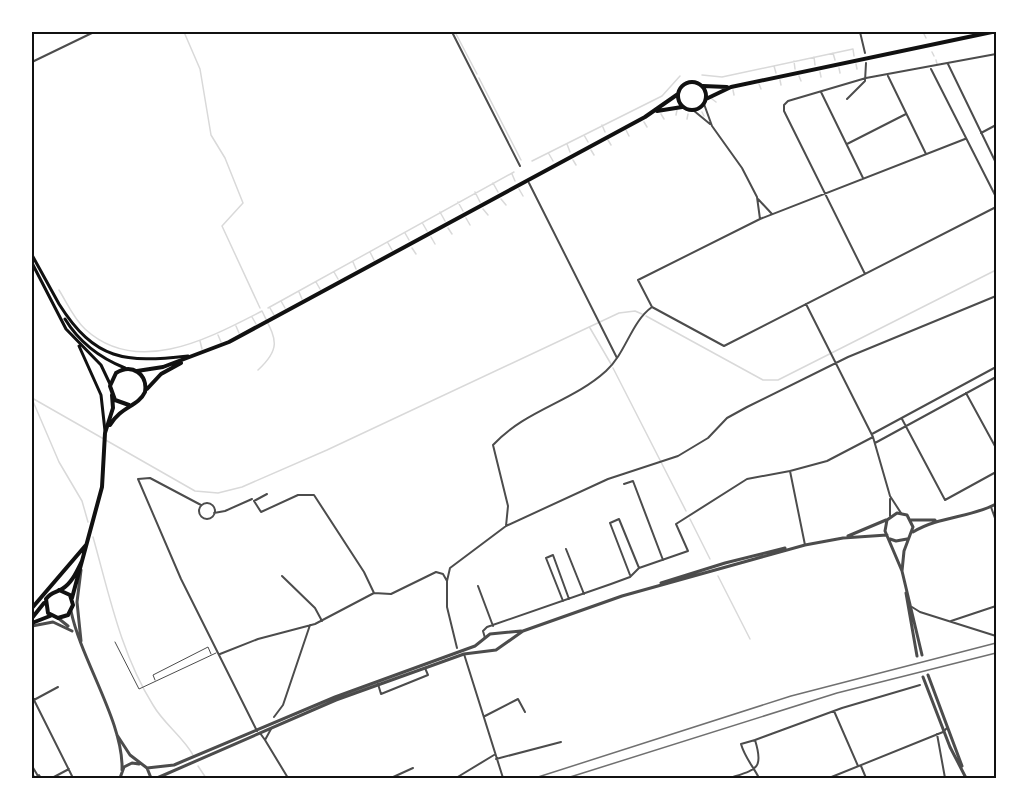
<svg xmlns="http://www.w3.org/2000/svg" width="1028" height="810" font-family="'Noto Sans',sans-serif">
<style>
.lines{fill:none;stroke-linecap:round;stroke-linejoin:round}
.stream{stroke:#d9d9d9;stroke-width:1.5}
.service{stroke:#4c4c4c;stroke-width:1}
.minor{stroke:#4c4c4c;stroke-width:2}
.tertiary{stroke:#4c4c4c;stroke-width:3}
.secondary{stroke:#111;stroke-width:3}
.primary{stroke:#111;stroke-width:4}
.rail{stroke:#707070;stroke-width:1.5}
.neatline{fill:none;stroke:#111;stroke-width:2}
</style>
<rect width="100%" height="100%" fill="#fff"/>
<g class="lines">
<path class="stream" d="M184,32L200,69L211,135L225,158L243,203L222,226L260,308
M455,32L477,74
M923,32L926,38
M932,52L934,56
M833,53L835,60
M814,57L815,65
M936,60L937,64
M794,61L795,69
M856,64L857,69
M774,66L776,73
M839,68L840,73
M820,72L821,77
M702,75L722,77L853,49L854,56
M799,76L801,81
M479,78L521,160
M780,80L781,85
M759,84L761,89
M733,90L734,95
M712,99L716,102
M702,112L704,116
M661,114L664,119
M676,115L677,110
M687,119L688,114
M644,122L647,127
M602,125L605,132
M626,130L629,136
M584,135L588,142
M608,140L611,145
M567,144L570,152
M591,150L594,155
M549,154L553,161
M573,160L576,165
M532,161L662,96L680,76
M512,174L515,181
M493,183L498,192
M519,189L523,196
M475,192L480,202
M501,199L506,205
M458,202L463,211
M483,209L488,215
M440,212L445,221
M466,218L470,225
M423,224L427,231
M448,228L452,234
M405,233L409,240
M431,237L435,244
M388,243L392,250
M412,248L416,254
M370,252L374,260
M353,262L356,269
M334,272L338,279
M316,282L320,289
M59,290C67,303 74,319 85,329C138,378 211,337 262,311
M299,292L302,299
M281,301L285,308
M268,308L514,172
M270,308L274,315
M646,316L763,380H778L996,270
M252,317L256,324
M236,326L239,333
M590,328L611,364
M218,335L221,342
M200,341L202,349
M613,368L686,511
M258,370C283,347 275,338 262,311
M32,398L195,491L218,493L242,487L327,450L619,313L635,311L642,314
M32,399L59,462L82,501L88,522
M690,519L710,559
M93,537C109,594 121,654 153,705C164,724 183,737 193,755
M718,576L750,639
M198,766L206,778"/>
<path class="service" d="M115,642L139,689L216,653
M155,680L153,675L208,647L211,654"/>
<path class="minor" d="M452,32L520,166
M860,32L865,53
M32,62L94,32
M948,64L996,163
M931,69L996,197
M888,76L926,154
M821,92L863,178
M847,99L865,81L866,63
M704,104L712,126L742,168L757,197L760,219
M693,110L710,124
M981,133L996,125
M847,144L906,114
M529,183L617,358
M758,199L772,214
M865,274L784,111V105L788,101L866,78L996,54
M806,304L873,437L890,496L901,513
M652,307L724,346L996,207
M652,307L638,280L760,219L965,139
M966,393L996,448
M902,419L945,500L996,472
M872,434L996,367
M875,443L996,377
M790,471L827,461L873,437
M624,484L633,481L663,560
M267,494L254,501L261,512L298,495H314L364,572L374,593
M890,499V516
M199 511a8 8 0 1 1 16 0a8 8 0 1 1-16 0Z
M201,505L150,478L138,479L181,579L257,731
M991,507L996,521
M214,513L225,511L252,499
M506,526L508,506L493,445C525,410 572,402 606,371C626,353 631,322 652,307
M566,549L584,594
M630,575L610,523L619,519L639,568
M282,576L315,608L322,621
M478,586L493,626
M563,601L546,558L553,555L569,599
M912,607L920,612L996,636
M951,621L996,606
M485,638L483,631L487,627L611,584L630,577L639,568L688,551L676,524L747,479L790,471L805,545
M457,648L447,607V581L450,568L506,526L608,479L678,456L708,438L727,418L747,407L848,357L996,296
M220,654L258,639L315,624L374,593L391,594L436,572L443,574L447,581
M464,654L503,778
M378,684L381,694L428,675L425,668
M32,696L73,778
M32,701L58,687
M834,711L858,766
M485,716L518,699L525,712
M274,717L283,705L310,625
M260,733L265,740L271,729
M937,734L945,778
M265,740L288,778
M755,740L842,708L920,685
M496,759L561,742
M32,766L38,776
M861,766L866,778
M32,774L35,778L39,775L41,778
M52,778L69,769
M391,778L413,768
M456,778L494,755
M730,778C757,769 764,769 755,740L741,744C745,758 753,766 759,778
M829,778L943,732L947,728"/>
<path class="tertiary" d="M911,520H935
M913,532C939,516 970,518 996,504
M848,536L886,520
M890,539L896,541L907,539
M902,571L904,551L913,527L907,515L897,513L887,520L885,531L902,571L922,655
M661,583L725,563L785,548
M906,593L917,656
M71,611C81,660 124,723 122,770
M58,618L68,626
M32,626L53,622L72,631
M81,641L77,602L81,570
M928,675L962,766
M923,677L950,747L966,778
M117,735L130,755L147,768L174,765L335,697L475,646L490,634L521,631
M147,768L151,778
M120,778L124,767L132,763L139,764
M157,778L336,700L464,654L496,650L523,631L622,596L805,545L843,538L887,535"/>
<path class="secondary" d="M32,255L59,304
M32,263L66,329L101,365L110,384
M59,304C95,361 125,363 188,356
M65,319C79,342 100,358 125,368
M79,346L101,395L105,431"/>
<path class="primary" d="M678 96a14 14 0 1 1 28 0a14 14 0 1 1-28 0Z
M703,86L727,87
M706,99L731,87L992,32
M657,111L682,107
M137,371L163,367L229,342L645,117L678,94
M147,389L161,374L181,363
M110,425C121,406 138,407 145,392C148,374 132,363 116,373L110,386L115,400L129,405
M59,590L70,595L73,605L68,615L58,618L48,613L46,599C51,592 55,593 62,589C72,583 77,571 82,561
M72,598L102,487L105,433L113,408L112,395
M32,608L86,545
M32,618L44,603
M32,623L50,616"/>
<path class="rail" d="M535,778L791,696L996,643
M567,778L837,693L996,653"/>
</g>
<rect width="1028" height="810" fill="none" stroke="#ffffff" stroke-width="66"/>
<rect x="33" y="33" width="962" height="744" class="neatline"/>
</svg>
